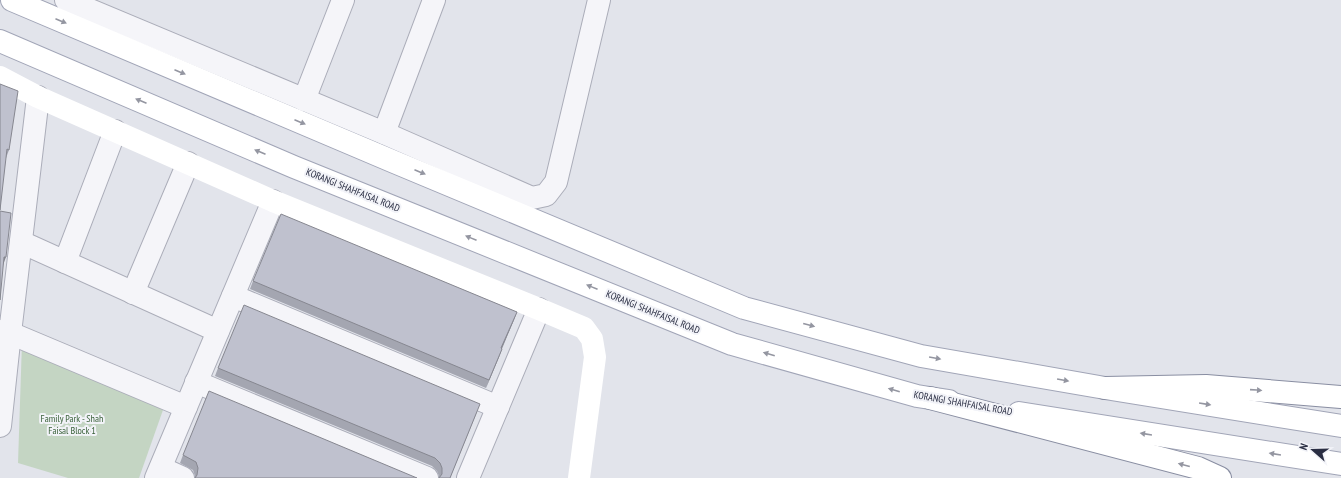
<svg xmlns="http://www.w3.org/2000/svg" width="1341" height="478" font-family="'PT Sans Narrow',sans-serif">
	<rect width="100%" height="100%" fill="#e2e4eb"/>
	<!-- green -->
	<path fill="#c4d5c3" d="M 22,342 L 163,410 L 139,478 L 68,478 L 18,463 Z"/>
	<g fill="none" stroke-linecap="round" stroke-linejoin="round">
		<defs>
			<g id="street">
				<path d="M 66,0 L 384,133 L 532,198 L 546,195 L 556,182 L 599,0"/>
				<path d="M 304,100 L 343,0"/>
				<path d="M 384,133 L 434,0"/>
				<path d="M 21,242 L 218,331"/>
				<path d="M 65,262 L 115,131"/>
				<path d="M 133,293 L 188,163"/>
				<path d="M 233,296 L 498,407"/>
				<path d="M 0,331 L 10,333 L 186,407"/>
				<path d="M 196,382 L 427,478"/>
				<path d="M 0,426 L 10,333 L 38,97"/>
				<path d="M 161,468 L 183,478"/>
				<path d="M 156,478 L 273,201"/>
				<path d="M 468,478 L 539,309"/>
			</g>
			<g id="primary">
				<path d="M 12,0 L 392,161 L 744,308 L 921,356 L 1105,388 L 1341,426"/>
				<path d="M 0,41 L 294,167 L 732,344 L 917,396 L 949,401"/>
				<path d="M 1019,413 L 1341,464"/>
			</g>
			<g id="highway">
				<path d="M 1105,388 L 1206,386 L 1341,397"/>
				<path d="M 930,398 L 1198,468 L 1220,478"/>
			</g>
		</defs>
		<!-- street casing -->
		<use href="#street" stroke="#abadb9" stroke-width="24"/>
		<!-- primary casing -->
		<use href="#primary" stroke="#a1a5b7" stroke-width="24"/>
		<!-- highway casing -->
		<use href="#highway" stroke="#898ea2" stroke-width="24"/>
		<!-- street -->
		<use href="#street" stroke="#f5f5f9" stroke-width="22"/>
		<!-- secondary -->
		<path stroke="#fff" stroke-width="22" d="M 0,77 L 38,97 L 273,201 L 539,309 L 584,328 L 592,339 L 595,357 L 579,478"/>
		<!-- primary -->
		<use href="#primary" stroke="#fff" stroke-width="22"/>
		<!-- highway -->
		<use href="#highway" stroke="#fff" stroke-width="22"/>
	</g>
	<!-- wall -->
	<g fill="#a4a6b1">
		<path d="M 0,84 L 9,150 L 6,158 Z"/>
		<path d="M 253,281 L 517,312 L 502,349 L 499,357 L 486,388 L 250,289 Z"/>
		<path d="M 218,368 L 477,412 L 450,478 L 439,478 L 439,476 L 437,471 L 432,466 L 215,376 Z"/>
		<path d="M 183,455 L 417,478 L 195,478 L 195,476 L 193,470 L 180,463 Z"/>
	</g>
	<!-- shaded-wall -->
	<g fill="#868790">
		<path d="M 4,257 L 6,257 L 3,265 Z"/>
		<path d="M 517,312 L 514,320 L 498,357 L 501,348 Z"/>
		<path d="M 502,349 L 499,357 L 486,388 L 489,380 Z"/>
	</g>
	<!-- building -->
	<g fill="#bfc1ce" stroke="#868790">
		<path d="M 0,84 L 18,91 L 9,150 L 7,149 L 0,210 Z"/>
		<path d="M 0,211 L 11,213 L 6,257 L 4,257 L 0,300 Z"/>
		<path d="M 281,214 L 517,312 L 501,348 L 502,349 L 489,380 L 253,281 Z"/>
		<path d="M 244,305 L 480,404 L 450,478 L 439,478 L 442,474 L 442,468 L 440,463 L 435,458 L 218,368 Z"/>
		<path d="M 209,391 L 417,478 L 195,478 L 197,475 L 198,468 L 196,462 L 183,455 Z"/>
	</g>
	<!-- one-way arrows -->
	<defs><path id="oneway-solid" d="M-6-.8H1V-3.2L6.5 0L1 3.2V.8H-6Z"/></defs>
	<g fill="#9496a1">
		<use href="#oneway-solid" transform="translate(61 21) rotate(23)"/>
		<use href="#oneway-solid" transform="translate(180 72) rotate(23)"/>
		<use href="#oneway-solid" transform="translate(141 101) rotate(-157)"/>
		<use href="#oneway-solid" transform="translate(300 122) rotate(23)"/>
		<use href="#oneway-solid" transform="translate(260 152) rotate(-157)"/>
		<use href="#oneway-solid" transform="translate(420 172) rotate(23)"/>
		<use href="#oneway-solid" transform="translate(471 238) rotate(-158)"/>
		<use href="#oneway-solid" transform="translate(592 287) rotate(-158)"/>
		<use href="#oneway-solid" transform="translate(809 325) rotate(15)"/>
		<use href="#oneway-solid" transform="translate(769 354) rotate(-164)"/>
		<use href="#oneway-solid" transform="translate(935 358) rotate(10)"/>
		<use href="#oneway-solid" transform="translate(1063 380) rotate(10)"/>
		<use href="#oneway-solid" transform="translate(894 390) rotate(-164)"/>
		<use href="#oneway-solid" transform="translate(1256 390) rotate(4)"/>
		<use href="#oneway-solid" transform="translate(1205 404) rotate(9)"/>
		<use href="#oneway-solid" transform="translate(1146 434) rotate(-171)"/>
		<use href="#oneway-solid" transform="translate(1275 454) rotate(-171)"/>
		<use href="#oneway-solid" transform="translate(1184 465) rotate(-165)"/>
	</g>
	<g text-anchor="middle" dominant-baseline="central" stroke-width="4" stroke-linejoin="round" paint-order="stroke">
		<!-- street labels -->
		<g font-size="10" fill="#2a2e43" stroke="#f2f3f8">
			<text transform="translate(353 190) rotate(22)">KORANGI SHAHFAISAL ROAD</text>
			<text transform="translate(653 312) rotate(22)">KORANGI SHAHFAISAL ROAD</text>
			<text transform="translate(963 403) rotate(10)">KORANGI SHAHFAISAL ROAD</text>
		</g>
		<!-- park labels -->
		<g font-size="10" fill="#375f37" stroke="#f2f3f8">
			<text x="72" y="418">Family Park - Shah<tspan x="72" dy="12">Faisal Block 1</tspan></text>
		</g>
	</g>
	<!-- north arrow -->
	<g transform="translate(1313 450) rotate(290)" stroke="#f2f3f8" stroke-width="3" paint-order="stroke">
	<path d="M0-3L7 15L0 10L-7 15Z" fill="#2a2e43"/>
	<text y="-6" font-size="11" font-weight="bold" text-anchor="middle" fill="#2a2e43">N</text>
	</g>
</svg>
